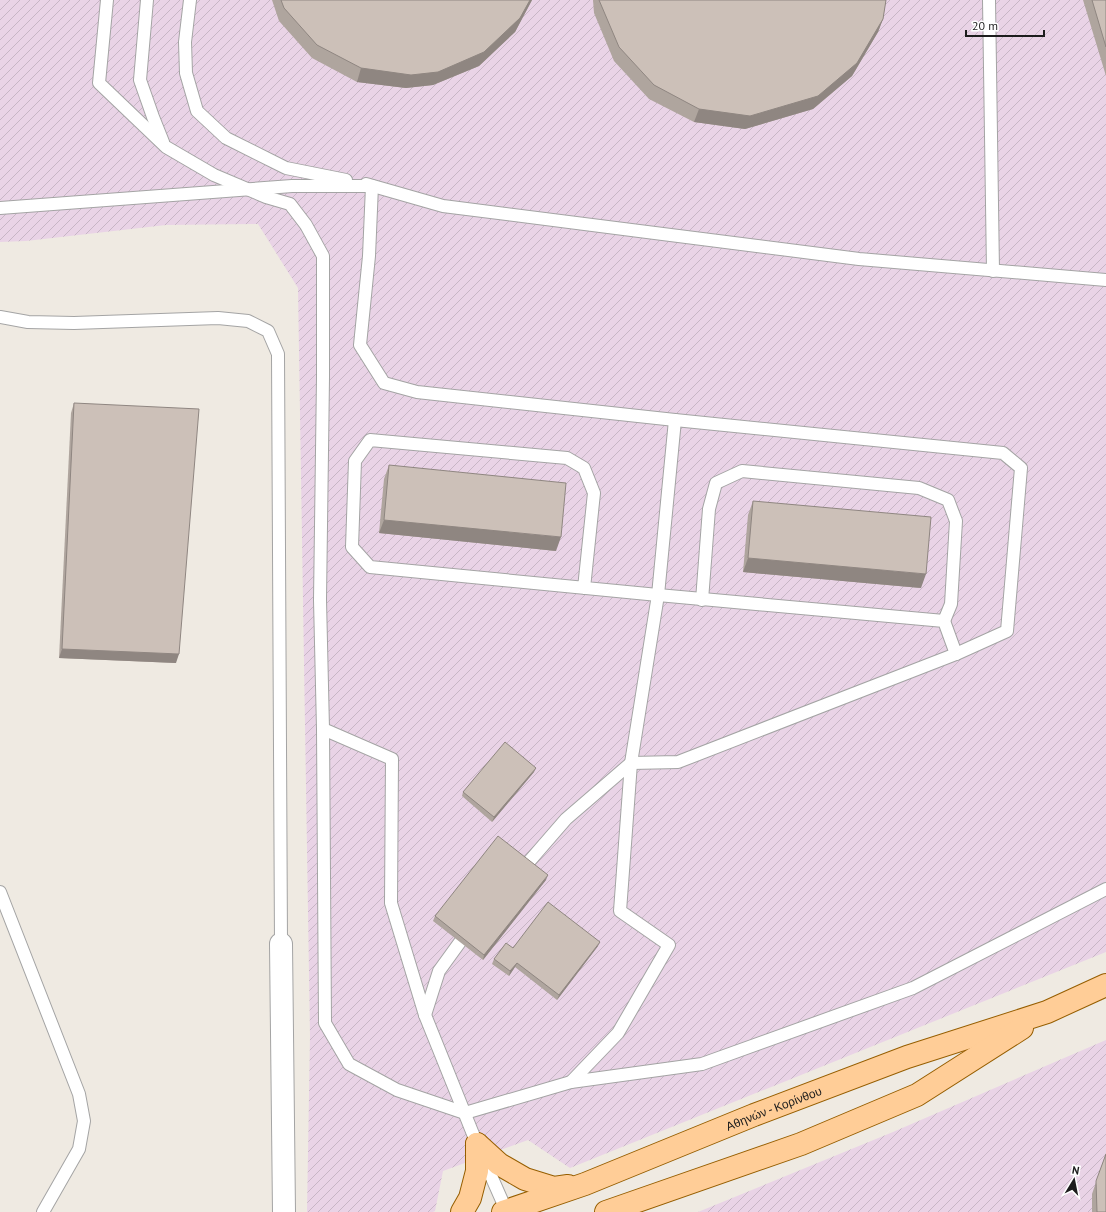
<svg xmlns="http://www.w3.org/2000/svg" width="1106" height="1212" font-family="'PT Sans',sans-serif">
	<defs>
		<pattern id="industrial-furrows" width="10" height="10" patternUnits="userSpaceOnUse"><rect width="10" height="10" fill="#e9d3e6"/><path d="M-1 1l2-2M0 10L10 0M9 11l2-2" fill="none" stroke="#c7b5c5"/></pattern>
	</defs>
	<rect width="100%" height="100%" fill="#efeae2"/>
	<!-- industrial -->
	<g fill="url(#industrial-furrows)">
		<path d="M 0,0 L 1106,0 L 1106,952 L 570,1168 L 528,1140 L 443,1171 L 435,1211 L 433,1212 L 307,1212 L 310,1036 L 298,288 L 258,224 L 166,225 L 26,241 L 0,242 Z"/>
		<path d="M 1106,1040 L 1106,1212 L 698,1212 L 893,1132 Z"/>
	</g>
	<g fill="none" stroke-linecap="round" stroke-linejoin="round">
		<defs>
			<g id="lane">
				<path d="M 107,0 L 99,83 L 166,147 L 214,175 L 266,197 L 290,204 L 306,225 L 323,256 L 323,377 L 320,600 L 323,729 L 325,1023 L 349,1064 L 397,1090 L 465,1113 L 571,1082 L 702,1064 L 913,988 L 1106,889"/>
				<path d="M 147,0 L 140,80 L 153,117 L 163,142"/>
				<path d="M 190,0 L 185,42 L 186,73 L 197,111 L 226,138 L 286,168 L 346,180"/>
				<path d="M 989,0 L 993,271"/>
				<path d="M 366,184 L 443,206 L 647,232 L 859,259 L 1106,280"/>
				<path d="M 0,208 L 292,186 L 372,186 L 369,256 L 360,345 L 384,383 L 417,392 L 675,420 L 1003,453 L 1021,468 L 1007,631 L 956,654 L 678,762 L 631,763 L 566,819 L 527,864"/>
				<path d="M 0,317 L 28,322 L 74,323 L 218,318 L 248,321 L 268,331 L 278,354 L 281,944"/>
				<path d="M 584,588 L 594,493 L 584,468 L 567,458 L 370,440 L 355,461 L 352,547 L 370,567 L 658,595 L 944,621 L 956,654"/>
				<path d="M 702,600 L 709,509 L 716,483 L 742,471 L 919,488 L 948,500 L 956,521 L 951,604 L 944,621"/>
				<path d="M 323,729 L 392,759 L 391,903 L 425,1015 L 477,1144 L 507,1212"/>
				<path d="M 0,892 L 79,1094 L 84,1121 L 79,1149 L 43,1212"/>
				<path d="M 425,1015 L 439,971 L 460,942"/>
				<path d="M 571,1082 L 618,1033 L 669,945 L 620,911 L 631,763 L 658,595 L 675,420"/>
			</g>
			<path id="street" d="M 281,944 L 284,1212"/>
			<g id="primary">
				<path d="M 477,1144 L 499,1164 L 525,1179 L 554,1188 L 568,1186"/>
				<path d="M 462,1212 L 470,1198 L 477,1171 L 477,1144"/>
				<path id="s1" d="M 503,1212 L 585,1184 L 754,1115 L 907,1057 L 1047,1012 L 1106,985"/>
				<path d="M 606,1212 L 801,1144 L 917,1095 L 1022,1028"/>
			</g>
		</defs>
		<!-- lane casing -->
		<use href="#lane" stroke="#a4a4a4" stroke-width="14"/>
		<!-- street casing -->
		<use href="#street" stroke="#a4a4a4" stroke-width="24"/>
		<!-- primary casing -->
		<use href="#primary" stroke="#965e00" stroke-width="24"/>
		<!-- lane -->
		<use href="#lane" stroke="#fff" stroke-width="12"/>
		<!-- street -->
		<use href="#street" stroke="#fff" stroke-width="22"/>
		<!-- primary -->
		<use href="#primary" stroke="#ffcd97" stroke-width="22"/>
	</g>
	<!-- wall -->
	<g fill="#afa59e">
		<path d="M 272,0 L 532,0 L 515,32 L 479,66 L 433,85 L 406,88 L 357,82 L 312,58 L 279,21 Z"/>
		<path d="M 593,0 L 886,0 L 883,19 L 878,32 L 852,76 L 813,109 L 745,129 L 694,122 L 649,99 L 614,61 L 594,13 Z"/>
		<path d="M 1083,0 L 1106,0 L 1106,76 Z"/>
		<path d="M 74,403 L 176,663 L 59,658 L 71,413 Z"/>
		<path d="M 389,465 L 556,551 L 379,533 L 384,479 Z"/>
		<path d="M 753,501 L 921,588 L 743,572 L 748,515 Z"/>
		<path d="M 534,772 L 492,822 L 462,796 L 463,792 Z"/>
		<path d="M 546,880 L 483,960 L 433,921 L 435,916 Z"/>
		<path d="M 598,946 L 557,1000 L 515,967 L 509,976 L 492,964 L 494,959 L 513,948 Z"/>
		<path d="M 1106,1153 L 1106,1212 L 1092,1212 L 1092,1194 Z"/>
	</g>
	<!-- shaded-wall -->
	<g fill="#8f8681">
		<path d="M 530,0 L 532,0 L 515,32 L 479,66 L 433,85 L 406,88 L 357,82 L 361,68 Z"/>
		<path d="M 883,19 L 878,32 L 852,76 L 813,109 L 745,129 L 694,122 L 699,109 Z"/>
		<path d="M 384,520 L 561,537 L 556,551 L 379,533 Z"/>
		<path d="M 748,558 L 926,574 L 921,588 L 743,572 Z"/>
		<path d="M 62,649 L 179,654 L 176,663 L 59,658 Z"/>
		<path d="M 536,768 L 534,772 L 492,822 L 494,817 Z"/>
		<path d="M 548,875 L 546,880 L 483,960 L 484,955 Z"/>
		<path d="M 600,942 L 598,946 L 557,1000 L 559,995 Z"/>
		<path d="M 517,963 L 515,967 L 509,976 L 510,971 Z"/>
	</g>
	<!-- building -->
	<g fill="#ccc0b8" stroke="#8f8681">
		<path d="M 281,0 L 530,0 L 520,18 L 484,52 L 438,72 L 411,75 L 361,68 L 317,45 L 284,8 Z"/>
		<path d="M 599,0 L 886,0 L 883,19 L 857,63 L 818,96 L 750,116 L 699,109 L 654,85 L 619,47 Z"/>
		<path d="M 1092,0 L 1106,0 L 1106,47 Z"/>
		<path d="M 74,403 L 199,409 L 179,654 L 62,649 Z"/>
		<path d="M 389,465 L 566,483 L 561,537 L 384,520 Z"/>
		<path d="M 753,501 L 931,517 L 926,574 L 748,558 Z"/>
		<path d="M 505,742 L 536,768 L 494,817 L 463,792 Z"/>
		<path d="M 498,836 L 548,875 L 484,955 L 435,916 Z"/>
		<path d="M 548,902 L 600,942 L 559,995 L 517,963 L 510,971 L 494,959 L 506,943 L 513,948 Z"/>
		<path d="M 1106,1154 L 1106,1212 L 1097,1212 L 1096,1181 Z"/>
	</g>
	<g text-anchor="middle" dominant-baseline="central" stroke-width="3" stroke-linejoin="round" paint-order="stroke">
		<!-- street labels -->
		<g font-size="12" fill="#1d1d1d" stroke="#fff">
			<text stroke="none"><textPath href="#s1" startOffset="290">Αθηνών - Κορίνθου</textPath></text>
		</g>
	</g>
	<!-- north arrow -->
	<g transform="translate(1074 1180) rotate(10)" stroke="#ffffff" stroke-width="3" paint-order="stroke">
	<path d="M0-3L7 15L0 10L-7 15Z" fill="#1d1d1d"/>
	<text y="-6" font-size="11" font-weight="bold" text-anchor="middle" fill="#1d1d1d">N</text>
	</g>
	<!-- scale -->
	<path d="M966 30v6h78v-6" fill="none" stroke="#1d1d1d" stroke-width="2"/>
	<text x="972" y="30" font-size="12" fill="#1d1d1d" stroke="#ffffff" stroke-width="3" paint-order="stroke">20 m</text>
</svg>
